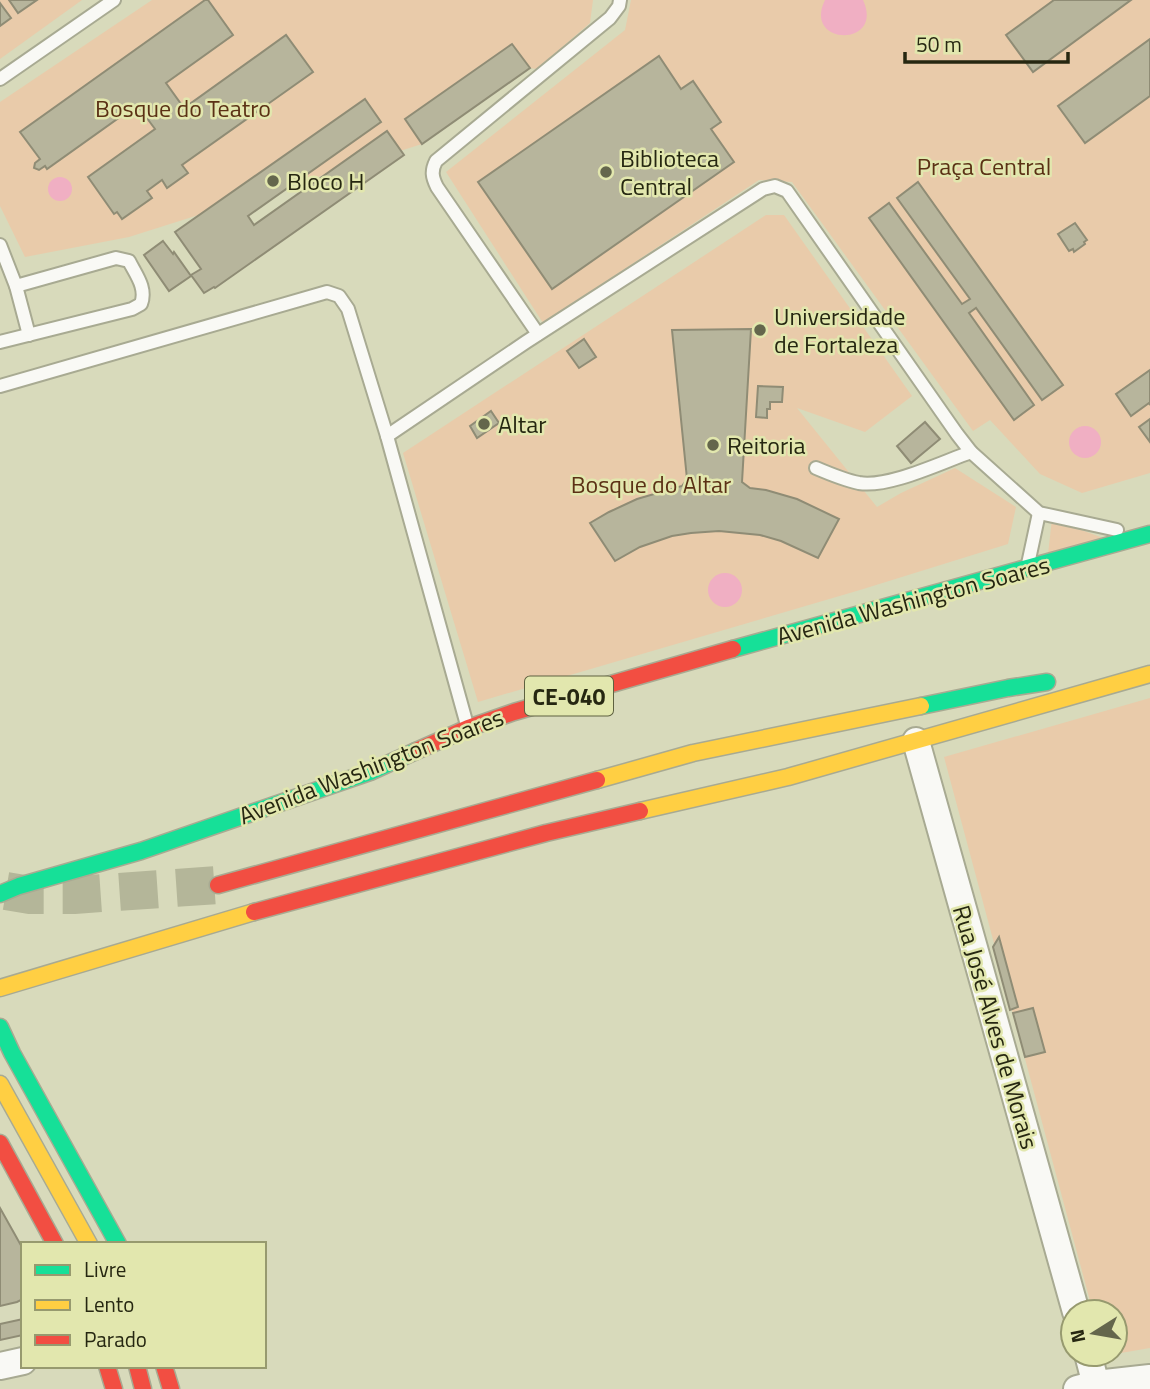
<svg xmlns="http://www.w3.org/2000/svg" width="1150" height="1389" font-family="'Titillium Web',sans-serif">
	<rect width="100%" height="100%" fill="#d8dabb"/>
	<!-- green -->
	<g fill="#e9cbaa">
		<path d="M 0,0 L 82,0 L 0,59 Z"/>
		<path d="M 152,0 L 593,0 L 590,23 L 537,69 L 530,68 L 512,44 L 406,119 L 422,144 L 129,237 L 25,257 L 0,206 L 0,102 Z"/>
		<path d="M 631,0 L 1150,0 L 1150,473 L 1082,493 L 1040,474 L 990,420 L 973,431 L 792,182 L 759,180 L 543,323 L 446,172 L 625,30 Z"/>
		<path d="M 766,215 L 784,215 L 912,396 L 865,432 L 797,408 L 877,507 L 901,493 L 955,468 L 1016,507 L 1008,544 L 860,590 L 478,702 L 403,453 Z"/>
		<path d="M 1052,519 L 1103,538 L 1048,554 Z"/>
		<path d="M 1150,698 L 1150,1348 L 1115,1354 L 1115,1312 L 1093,1312 L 944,757 Z"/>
	</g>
	<!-- water -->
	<g fill="#f0afc3">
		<path d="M 825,0 L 863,0 C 885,48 802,46 825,0 Z"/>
		<circle cx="60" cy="189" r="12"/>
		<circle cx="1085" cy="442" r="16"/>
		<circle cx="725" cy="590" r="17"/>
	</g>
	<!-- building -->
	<g fill="#b7b59c" stroke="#8f8c75" stroke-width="2">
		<path d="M 9,0 L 37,0 L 18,13 Z"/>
		<path d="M 205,0 L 208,0 L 233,35 L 166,83 L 184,108 L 286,35 L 313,72 L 182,165 L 188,173 L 167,188 L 162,180 L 147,191 L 152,198 L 122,219 L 117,212 L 114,214 L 88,177 L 155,129 L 137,105 L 47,169 L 45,166 L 39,170 L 34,168 L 35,163 L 40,159 L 20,132 Z"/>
		<path d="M 1054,0 L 1131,0 L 1033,72 L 1006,35 Z"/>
		<path d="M 0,3 L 11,18 L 0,26 Z"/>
		<path d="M 1150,39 L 1150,96 L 1085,143 L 1058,106 Z"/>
		<path d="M 512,44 L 530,68 L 422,144 L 405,119 Z"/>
		<path d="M 659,56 L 681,89 L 693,81 L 721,122 L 711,129 L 734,162 L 552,289 L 478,182 Z"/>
		<path d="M 365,99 L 381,122 L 248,216 L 254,225 L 387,131 L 404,155 L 215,288 L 214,287 L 204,293 L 191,275 L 201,269 L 175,232 Z"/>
		<path d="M 918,182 L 1063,385 L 1042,400 L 976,308 L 969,313 L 1034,405 L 1014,420 L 869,218 L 889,203 L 962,304 L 970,299 L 897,198 Z"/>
		<path d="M 1075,223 L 1087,240 L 1084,242 L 1085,244 L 1074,252 L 1073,249 L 1069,251 L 1058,234 Z"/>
		<path d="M 163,241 L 173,254 L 174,252 L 191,276 L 169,291 L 144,255 Z"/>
		<path d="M 751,329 L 742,482 L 750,488 L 766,490 L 797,499 L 839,519 L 818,558 L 781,541 L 760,535 L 719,531 L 691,533 L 672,536 L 640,547 L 615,561 L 590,523 L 609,512 L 637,499 L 682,486 L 687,479 L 672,330 Z"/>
		<path d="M 584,339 L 596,357 L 579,368 L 567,351 Z"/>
		<path d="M 1150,370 L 1150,405 L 1149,403 L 1131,416 L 1116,394 Z"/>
		<path d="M 758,386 L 783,387 L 782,402 L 770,402 L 770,409 L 767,409 L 767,418 L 756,417 Z"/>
		<path d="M 491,411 L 499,423 L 477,438 L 470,426 Z"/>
		<path d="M 1150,419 L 1150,442 L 1139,427 Z"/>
		<path d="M 925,422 L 940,439 L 911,463 L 897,446 Z"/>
		<path d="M 999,937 L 1018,1007 L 1010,1010 L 993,947 Z"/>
		<path d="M 1033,1008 L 1045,1052 L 1025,1057 L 1013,1013 Z"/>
		<path d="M 0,1208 L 23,1249 L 23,1299 L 17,1302 L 0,1306 Z"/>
		<path d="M 23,1319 L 23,1335 L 0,1340 L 0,1324 Z"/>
	</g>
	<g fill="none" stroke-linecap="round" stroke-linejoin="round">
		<!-- highway-tunnel -->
		<path stroke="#b4b699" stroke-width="38" stroke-dasharray="38 19" stroke-linecap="butt" d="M 6,891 L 30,895 L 74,895 L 218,885"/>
		<defs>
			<g id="lane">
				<path d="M 0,79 L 114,0"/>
				<path d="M 0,245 L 16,286 L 29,335"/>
				<path d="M 538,334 L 437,187 C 432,177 431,171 436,161 L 610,18 L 619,6 L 620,0"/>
				<path d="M 0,342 L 132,309 L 141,304 C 147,288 136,275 129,261 L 116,258 L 16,286"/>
				<path d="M 0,386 L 327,292 L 339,296 L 348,309 L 387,436 L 467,725"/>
				<path d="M 387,436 L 526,342 L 763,189 L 775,186 L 787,191 L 957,434 L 971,452 L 1039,513 L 1117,530"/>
				<path d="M 816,468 C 830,474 844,480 859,483 C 889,488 942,462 971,452"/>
				<path d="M 1028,564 L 1039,513"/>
			</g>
			<g id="street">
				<path d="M 916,741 L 1076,1312"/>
				<path d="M 1088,1354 L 1097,1389"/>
				<path d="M 0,1366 L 23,1361"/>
				<path d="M 1077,1389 L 1096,1384 L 1150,1378"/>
			</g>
			<g id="fast">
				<path d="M 733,649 L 1150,534"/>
				<path d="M 921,706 L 1008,688 L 1047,682"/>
				<path d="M 0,894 L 19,886 L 141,851 L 370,772 L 416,751"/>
				<path d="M 0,1027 L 12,1053 L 118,1244"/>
			</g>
			<g id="slow">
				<path d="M 597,780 L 693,753 L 921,706"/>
				<path d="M 640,811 L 788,777 L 1150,674"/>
				<path d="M 0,988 L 254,912"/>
				<path d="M 0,1084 L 89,1244"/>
			</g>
			<g id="jam">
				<path d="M 416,751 L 468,728 L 514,712 L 733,649"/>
				<path d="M 218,885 L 597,780"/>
				<path d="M 254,912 L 546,833 L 640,811"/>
				<path d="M 0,1143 L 55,1244"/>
				<path d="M 107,1366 L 114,1389"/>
				<path d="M 137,1366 L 143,1389"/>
				<path d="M 164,1366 L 171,1389"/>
			</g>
		</defs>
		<!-- lane casing -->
		<use href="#lane" stroke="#a8aa92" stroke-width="16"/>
		<!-- street casing -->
		<use href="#street" stroke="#a8aa92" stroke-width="30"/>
		<!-- fast casing -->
		<use href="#fast" stroke="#a8aa92" stroke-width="19"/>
		<!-- slow casing -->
		<use href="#slow" stroke="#a8aa92" stroke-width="19"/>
		<!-- jam casing -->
		<use href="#jam" stroke="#a8aa92" stroke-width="19"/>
		<!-- lane -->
		<use href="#lane" stroke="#f9f9f5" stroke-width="12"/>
		<!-- street -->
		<use href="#street" stroke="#f9f9f5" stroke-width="26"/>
		<!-- fast -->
		<use href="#fast" stroke="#16e098" stroke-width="16"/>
		<!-- slow -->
		<use href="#slow" stroke="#ffcf43" stroke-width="16"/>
		<!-- jam -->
		<use href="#jam" stroke="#f24e42" stroke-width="16"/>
	</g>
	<!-- markers -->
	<g fill="#64664c" stroke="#e2e7ae" stroke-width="2.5">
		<circle cx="606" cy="172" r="7"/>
		<circle cx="273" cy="181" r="7"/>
		<circle cx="760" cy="330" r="7"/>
		<circle cx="484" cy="424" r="7"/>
		<circle cx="713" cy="445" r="7"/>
	</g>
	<g text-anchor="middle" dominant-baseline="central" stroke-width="5" stroke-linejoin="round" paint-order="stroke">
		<!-- shield labels -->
		<rect fill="#e2e7ae" stroke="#5e6140" stroke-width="2" x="525" y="676.5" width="88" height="39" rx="5"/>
		<g font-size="23" font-weight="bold" fill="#262711">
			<text x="569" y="696">CE-040</text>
		</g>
		<!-- park labels -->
		<g font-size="24" fill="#5b3115" stroke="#e2e7ae">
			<text x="183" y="108">Bosque do Teatro</text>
			<text x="984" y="166">Praça Central</text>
			<text x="651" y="484">Bosque do Altar</text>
		</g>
		<!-- poi labels -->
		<g font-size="24" fill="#262711" stroke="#e2e7ae" text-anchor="start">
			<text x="620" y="158">Biblioteca<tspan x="620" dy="28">Central</tspan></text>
			<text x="287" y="181">Bloco H</text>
			<text x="774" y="316">Universidade<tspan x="774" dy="28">de Fortaleza</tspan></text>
			<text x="498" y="424">Altar</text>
			<text x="727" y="445">Reitoria</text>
		</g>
		<!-- street labels -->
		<g font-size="24" fill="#262711" stroke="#e2e7ae">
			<text transform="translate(913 600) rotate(-15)">Avenida Washington Soares</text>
			<text transform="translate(371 766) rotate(-21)">Avenida Washington Soares</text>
			<text transform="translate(996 1027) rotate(74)">Rua José Alves de Morais</text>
		</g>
	</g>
	<!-- legend -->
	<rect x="21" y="1242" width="245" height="126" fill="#e2e7ae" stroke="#979a6f" stroke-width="2"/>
	<rect x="35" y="1265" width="35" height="10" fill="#16e098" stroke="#979a6f" stroke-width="2"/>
	<text x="84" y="1277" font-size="21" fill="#262711">Livre</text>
	<rect x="35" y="1300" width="35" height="10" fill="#ffcf43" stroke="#979a6f" stroke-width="2"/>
	<text x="84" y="1312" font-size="21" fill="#262711">Lento</text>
	<rect x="35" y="1335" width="35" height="10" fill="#f24e42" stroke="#979a6f" stroke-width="2"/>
	<text x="84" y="1347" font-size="21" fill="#262711">Parado</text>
	<!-- north arrow -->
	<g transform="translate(1094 1333) rotate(259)"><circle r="33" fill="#e2e7ae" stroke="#979a6f" stroke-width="2"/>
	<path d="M0-5L12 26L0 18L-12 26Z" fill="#64664c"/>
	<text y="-10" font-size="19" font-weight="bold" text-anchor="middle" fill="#262711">N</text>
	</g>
	<!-- scale -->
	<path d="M905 52v10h163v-10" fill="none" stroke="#262711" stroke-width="3.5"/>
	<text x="916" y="52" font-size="21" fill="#262711" stroke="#e2e7ae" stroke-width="5" paint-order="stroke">50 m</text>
</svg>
